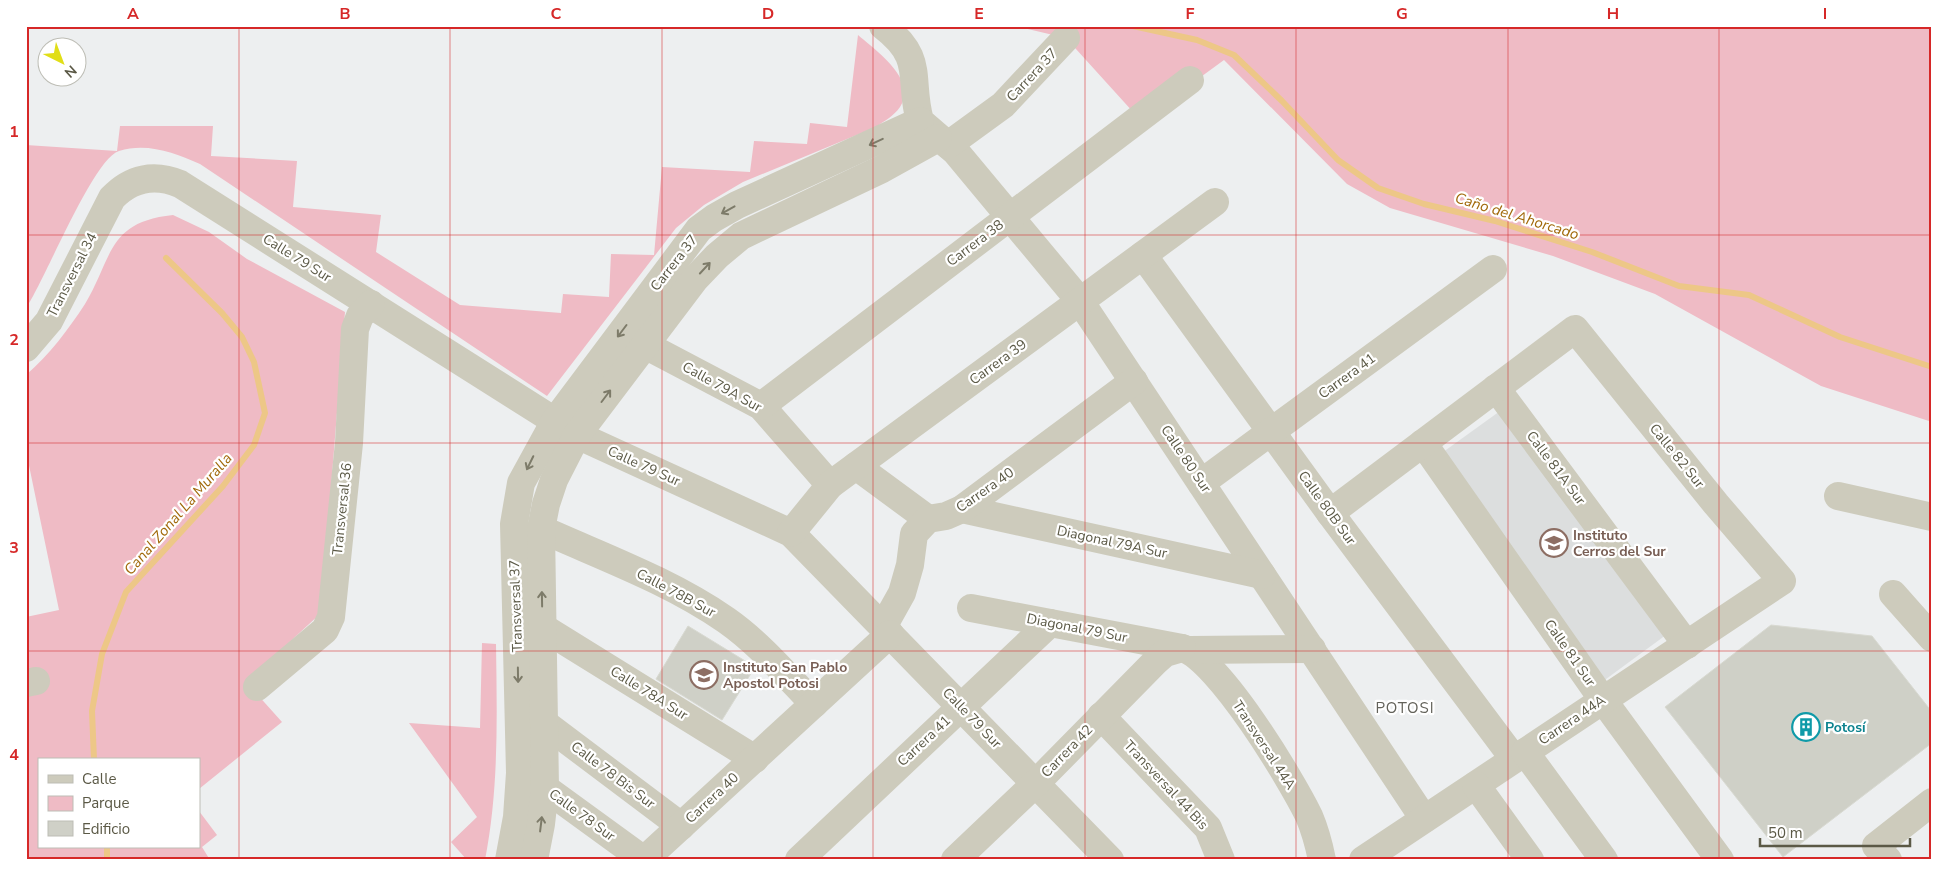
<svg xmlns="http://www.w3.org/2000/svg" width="1958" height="886" font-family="'Nunito Sans',sans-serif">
	<rect width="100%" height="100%" fill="#edeff0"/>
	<!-- education -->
	<path fill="#dcdede" d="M 1507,406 L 1670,632 L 1602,682 L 1439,455 Z"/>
	<!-- green -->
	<g fill="#efbbc5">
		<path d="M 1015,26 L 1932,26 L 1932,422 L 1821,386 L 1655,294 L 1553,256 L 1390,208 L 1347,184 L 1224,60 L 1198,79 L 1134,113 L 1066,38 Z"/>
		<path d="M 858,35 C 875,50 918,79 900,107 C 894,116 884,121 876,127 L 743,182 L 704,205 L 676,228 L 547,396 L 200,164 C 175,153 147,142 119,151 C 93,159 45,280 26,308 L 26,145 L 117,151 L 120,126 L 213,126 L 211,156 L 297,161 L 293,207 L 381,215 L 376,252 L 460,305 L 561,313 L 563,294 L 609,297 L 611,254 L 654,255 L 662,167 L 750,172 L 754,141 L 807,144 L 810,123 L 847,127 Z"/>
		<path d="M 173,215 L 209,232 L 247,259 L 345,312 L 321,613 L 255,674 L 256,693 L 282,722 L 199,789 L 199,760 L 39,760 L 39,847 L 199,847 L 199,811 L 217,835 L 202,847 L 210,860 L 26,860 L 26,617 L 59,610 L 26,451 L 26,375 C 50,354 68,330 85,304 C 113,257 107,222 173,215 Z"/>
		<path d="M 482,643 L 496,644 C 497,717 499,788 485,860 L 467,860 L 451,842 L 477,817 L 409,723 L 480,728 Z"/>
	</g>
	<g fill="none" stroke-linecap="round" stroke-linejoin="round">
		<!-- stream -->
		<g stroke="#edc787" stroke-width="6">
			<path d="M 1133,26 L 1197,40 L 1234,55 L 1282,101 L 1338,160 L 1378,188 L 1424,204 L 1495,221 L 1592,252 L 1679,286 L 1749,295 L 1840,337 L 1932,367"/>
			<path d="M 94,760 L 92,711 L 102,654 L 126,592 L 223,486 L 254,445 L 265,413 L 254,362 L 242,337 L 222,313 L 166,258"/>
			<path d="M 107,860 L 107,847"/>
		</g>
	</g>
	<!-- building -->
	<g fill="#cfd0c7" stroke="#d8d9d1">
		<path d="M 1771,625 L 1872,636 L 1932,712 L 1932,743 L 1783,857 L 1665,707 Z"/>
		<path d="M 688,626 L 755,667 L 722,720 L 656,679 Z"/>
	</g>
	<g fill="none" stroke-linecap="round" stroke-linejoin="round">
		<!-- minor -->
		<g stroke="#cdcbbc" stroke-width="28">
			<path d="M 883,26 C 926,59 908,78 920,121 L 956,152 L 1080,301 L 1424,819"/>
			<path d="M 948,145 L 1003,105 L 1066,38"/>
			<path d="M 1143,255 L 1330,513 L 1514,759"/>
			<path d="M 645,345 L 761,406 L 830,485"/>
			<path d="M 26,348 L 49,321 L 112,198 C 131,178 154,173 180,184 L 577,435 L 791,533 L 1110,860"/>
			<path d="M 1496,388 L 1687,645"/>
			<path d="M 761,406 L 1190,80"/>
			<path d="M 1423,443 L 1603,700 L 1720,860"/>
			<path d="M 856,466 L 928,519"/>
			<path d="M 1201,483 L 1493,269"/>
			<path d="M 1838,496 L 1932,517"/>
			<path d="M 962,509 L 1262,575"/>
			<path d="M 1330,513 L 1575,329 L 1716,504 L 1782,581 L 1363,860"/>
			<path d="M 541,529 C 603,557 670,581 726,620 C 759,643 786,675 814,704"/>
			<path d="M 791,533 L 830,485 L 1215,202"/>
			<path d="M 1893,594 L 1932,638"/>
			<path d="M 971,608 L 1182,648 C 1218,658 1291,779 1309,816 C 1315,830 1319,845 1322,860"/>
			<path d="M 542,627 L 755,759"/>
			<path d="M 883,627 L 902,593 L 910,565 L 914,534 L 928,519 L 946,516 L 962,509 L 1134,381"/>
			<path d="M 1190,650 L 1312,649"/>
			<path d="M 26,683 L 36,681"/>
			<path d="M 257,687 L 325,630 L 331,617 L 349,443 L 355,329 L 360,316 L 371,304"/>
			<path d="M 1101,716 L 1208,828 L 1221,860"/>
			<path d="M 544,723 L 681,826"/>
			<path d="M 1525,752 L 1604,860"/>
			<path d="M 1476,785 L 1530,860"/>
			<path d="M 545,788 L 644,860"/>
			<path d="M 509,860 L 517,817 L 520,773 L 514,524 L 521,483 L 555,421 L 699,229 L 714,218 L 737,205 L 920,121"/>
			<path d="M 534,860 L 541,824 L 545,788 L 541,529 L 546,504 L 554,480 L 577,435 L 695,279 L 717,256 L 741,236 L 882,169 L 938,138"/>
			<path d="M 644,860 L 890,634"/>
			<path d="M 799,860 L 1050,623"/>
			<path d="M 955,860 L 1036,783 L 1156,661 L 1165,653 L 1182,648"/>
			<path d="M 1888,860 L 1876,846 L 1932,802"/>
		</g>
	</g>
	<!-- one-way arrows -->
	<defs><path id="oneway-shaft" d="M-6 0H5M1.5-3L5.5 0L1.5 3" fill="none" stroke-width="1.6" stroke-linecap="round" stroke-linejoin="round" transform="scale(1.25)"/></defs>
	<g stroke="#7d7b69">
		<use href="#oneway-shaft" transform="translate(876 142) rotate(155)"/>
		<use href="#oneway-shaft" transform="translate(728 210) rotate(151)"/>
		<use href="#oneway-shaft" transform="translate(705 268) rotate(-47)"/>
		<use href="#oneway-shaft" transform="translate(622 331) rotate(127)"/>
		<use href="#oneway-shaft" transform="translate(606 396) rotate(-53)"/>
		<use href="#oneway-shaft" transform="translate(530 463) rotate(116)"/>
		<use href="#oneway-shaft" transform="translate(542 599) rotate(-91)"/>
		<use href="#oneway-shaft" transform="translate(518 675) rotate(89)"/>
		<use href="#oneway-shaft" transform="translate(541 824) rotate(-83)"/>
	</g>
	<!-- grid -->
	<path fill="none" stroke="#d62828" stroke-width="1" stroke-opacity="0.55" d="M 239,26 L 239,860M 450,26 L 450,860M 662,26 L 662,860M 873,26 L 873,860M 1085,26 L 1085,860M 1296,26 L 1296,860M 1508,26 L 1508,860M 1719,26 L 1719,860M 26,235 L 1932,235M 26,443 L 1932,443M 26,651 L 1932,651"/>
	<!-- icons -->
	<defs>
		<symbol id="school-ring" viewBox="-11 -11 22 22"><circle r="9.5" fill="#fff" stroke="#8d6e63" stroke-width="1.5"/><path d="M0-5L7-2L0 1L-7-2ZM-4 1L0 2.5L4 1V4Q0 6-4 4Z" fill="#8d6e63"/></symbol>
		<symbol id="building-ring" viewBox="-11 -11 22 22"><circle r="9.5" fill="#fff" stroke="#0f9aa8" stroke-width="1.5"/><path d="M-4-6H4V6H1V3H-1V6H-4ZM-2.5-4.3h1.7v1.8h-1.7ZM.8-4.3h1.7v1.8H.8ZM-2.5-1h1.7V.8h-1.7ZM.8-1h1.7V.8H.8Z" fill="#0f9aa8"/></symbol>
	</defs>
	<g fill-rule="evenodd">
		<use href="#school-ring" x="1538" y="527" width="32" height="32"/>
		<use href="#school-ring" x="688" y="659" width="32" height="32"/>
		<use href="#building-ring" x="1790" y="711" width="32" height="32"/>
	</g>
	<g text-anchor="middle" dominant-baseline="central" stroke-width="4.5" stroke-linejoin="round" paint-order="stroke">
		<!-- street labels -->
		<g font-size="14" fill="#5b5946" stroke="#fff">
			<text transform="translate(1032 75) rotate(-47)">Carrera 37</text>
			<text transform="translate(975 243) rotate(-37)">Carrera 38</text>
			<text transform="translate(297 258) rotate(32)">Calle 79 Sur</text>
			<text transform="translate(674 263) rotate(-52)">Carrera 37</text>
			<text transform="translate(72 275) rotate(-63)">Transversal 34</text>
			<text transform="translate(998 362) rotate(-36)">Carrera 39</text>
			<text transform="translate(1347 376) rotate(-36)">Carrera 41</text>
			<text transform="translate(722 387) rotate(29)">Calle 79A Sur</text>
			<text transform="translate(1677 456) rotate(51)">Calle 82 Sur</text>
			<text transform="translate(1186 459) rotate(56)">Calle 80 Sur</text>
			<text transform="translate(644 466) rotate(24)">Calle 79 Sur</text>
			<text transform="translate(1556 468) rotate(53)">Calle 81A Sur</text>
			<text transform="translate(985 490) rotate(-35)">Carrera 40</text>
			<text transform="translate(1327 508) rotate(54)">Calle 80B Sur</text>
			<text transform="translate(342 509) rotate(-84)">Transversal 36</text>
			<text transform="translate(1112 542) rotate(12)">Diagonal 79A Sur</text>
			<text transform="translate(676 593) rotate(28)">Calle 78B Sur</text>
			<text transform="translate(516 606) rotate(-92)">Transversal 37</text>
			<text transform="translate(1077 628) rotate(11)">Diagonal 79 Sur</text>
			<text transform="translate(1570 653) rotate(55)">Calle 81 Sur</text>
			<text transform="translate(649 693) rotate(32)">Calle 78A Sur</text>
			<text transform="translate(972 718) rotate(46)">Calle 79 Sur</text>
			<text transform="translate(1572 720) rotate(-34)">Carrera 44A</text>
			<text transform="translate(924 741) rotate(-43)">Carrera 41</text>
			<text transform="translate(1264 745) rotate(57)">Transversal 44A</text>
			<text transform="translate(1067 751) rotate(-46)">Carrera 42</text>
			<text transform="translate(613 775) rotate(37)">Calle 78 Bis Sur</text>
			<text transform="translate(1166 785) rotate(47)">Transversal 44 Bis</text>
			<text transform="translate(712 798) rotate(-43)">Carrera 40</text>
			<text transform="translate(582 815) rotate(36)">Calle 78 Sur</text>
		</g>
		<!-- education labels -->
		<g font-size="14" font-weight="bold" fill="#785e54" stroke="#fff" text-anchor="start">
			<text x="1573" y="535">Instituto<tspan x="1573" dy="16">Cerros del Sur</tspan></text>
			<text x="723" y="667">Instituto San Pablo<tspan x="723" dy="16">Apostol Potosi</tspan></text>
		</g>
		<!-- culture labels -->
		<g font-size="14" font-weight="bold" fill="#0d838f" stroke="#fff" text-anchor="start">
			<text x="1825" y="727">Potosí</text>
		</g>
		<!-- water labels -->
		<g font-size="15" font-style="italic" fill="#a1690a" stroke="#fff">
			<text transform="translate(1517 216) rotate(17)">Caño del Ahorcado</text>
			<text transform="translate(178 514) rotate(-49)">Canal Zonal La Muralla</text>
		</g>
		<!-- neighbourhood labels -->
		<g font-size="15" letter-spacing="1" fill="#63625a" stroke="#fff">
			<text x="1405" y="708">POTOSI</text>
		</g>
	</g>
	<!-- border -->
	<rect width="1958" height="886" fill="none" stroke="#ffffff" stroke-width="55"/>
	<!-- legend -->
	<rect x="38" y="758" width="162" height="90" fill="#ffffff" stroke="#bdbdb5"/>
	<rect x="48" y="775" width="25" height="8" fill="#cdcbbc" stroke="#bdbdb5"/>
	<text x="82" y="784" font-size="15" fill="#5b5946">Calle</text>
	<rect x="48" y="796" width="25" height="15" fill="#efbbc5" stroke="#bdbdb5"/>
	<text x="82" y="808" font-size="15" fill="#5b5946">Parque</text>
	<rect x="48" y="821" width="25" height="15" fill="#cfd0c7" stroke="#bdbdb5"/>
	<text x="82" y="834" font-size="15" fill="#5b5946">Edificio</text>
	<!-- north arrow -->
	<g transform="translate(62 62) rotate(138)"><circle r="24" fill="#ffffff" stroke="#bdbdb5"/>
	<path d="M0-4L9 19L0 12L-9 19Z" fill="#e1de17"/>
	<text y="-8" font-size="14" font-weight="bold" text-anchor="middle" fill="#5b5946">N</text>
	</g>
	<!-- scale -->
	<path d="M1760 838v8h150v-8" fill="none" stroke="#5b5946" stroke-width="2.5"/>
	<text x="1768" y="838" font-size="15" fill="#5b5946" stroke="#ffffff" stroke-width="4" paint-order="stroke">50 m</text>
	<rect x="28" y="28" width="1902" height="830" fill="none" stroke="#d62828" stroke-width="2"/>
	<g font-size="16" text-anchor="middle" font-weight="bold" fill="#d62828">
		<text x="133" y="19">A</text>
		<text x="345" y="19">B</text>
		<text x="556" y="19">C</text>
		<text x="768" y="19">D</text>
		<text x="979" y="19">E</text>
		<text x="1190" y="19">F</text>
		<text x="1402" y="19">G</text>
		<text x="1613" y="19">H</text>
		<text x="1825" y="19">I</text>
		<text x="14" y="137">1</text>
		<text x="14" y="345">2</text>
		<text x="14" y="553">3</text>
		<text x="14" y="760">4</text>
	</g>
</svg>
